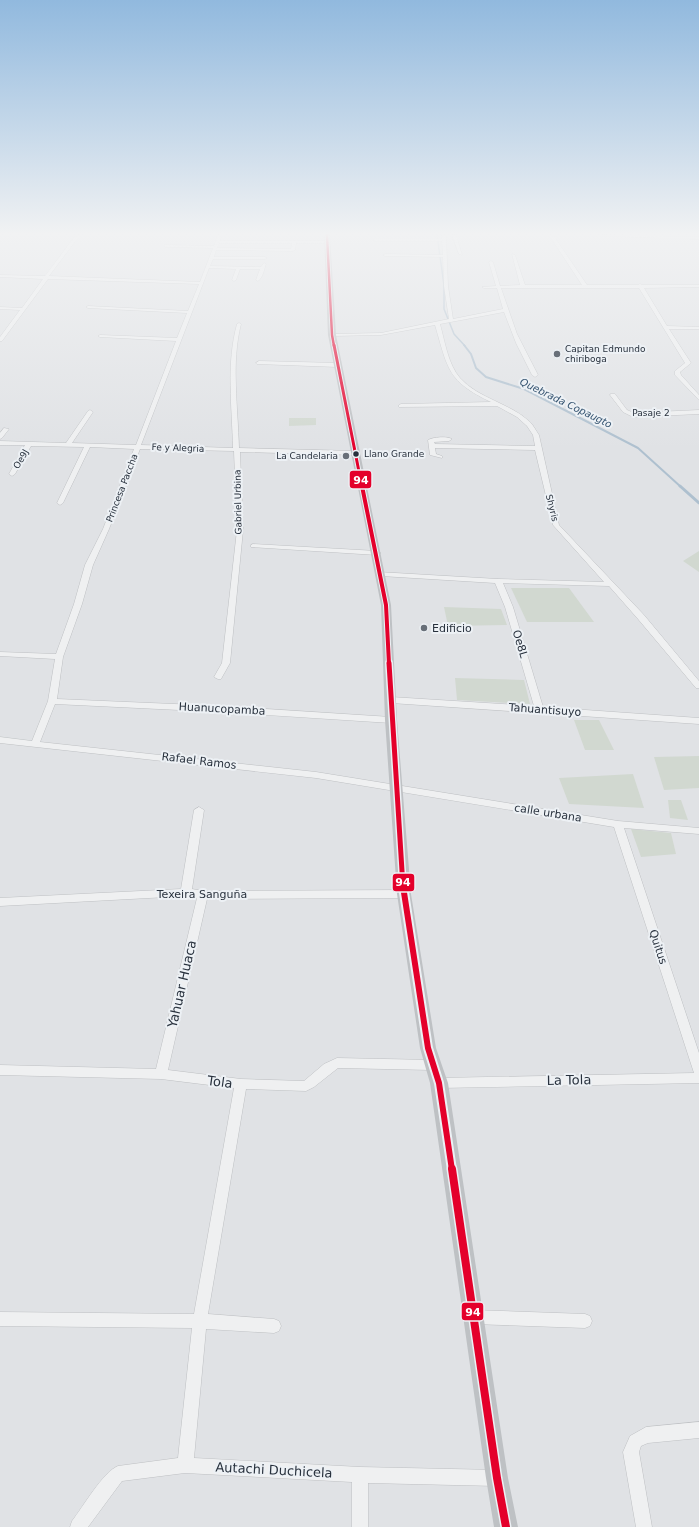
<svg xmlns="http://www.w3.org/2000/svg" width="699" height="1527" font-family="'DejaVu Sans',sans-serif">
	<rect width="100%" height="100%" fill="#e0e2e5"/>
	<!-- green -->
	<g fill="#d1d8d0">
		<path d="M 289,418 L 316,418 L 316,425 L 289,426 Z"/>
		<path d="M 699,551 L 699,572 L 683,561 Z"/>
		<path d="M 511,588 L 569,588 L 594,622 L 527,622 Z"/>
		<path d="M 444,607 L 501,609 L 507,625 L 448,626 Z"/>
		<path d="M 455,678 L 524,680 L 530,704 L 457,700 Z"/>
		<path d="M 574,720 L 599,720 L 614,750 L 585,750 Z"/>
		<path d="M 699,756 L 699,788 L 664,790 L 654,757 Z"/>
		<path d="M 633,774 L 644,808 L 569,804 L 559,778 Z"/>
		<path d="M 668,800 L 681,800 L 688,820 L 670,818 Z"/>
		<path d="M 631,829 L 671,833 L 676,854 L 641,857 Z"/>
	</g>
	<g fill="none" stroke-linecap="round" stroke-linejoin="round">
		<!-- stream-far2 -->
		<path stroke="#aec0cf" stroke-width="1.5" d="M 437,235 L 444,285 L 444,309 L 454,334 L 465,346"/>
		<!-- stream-far1 -->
		<path stroke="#aec0cf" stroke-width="2" d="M 464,345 L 471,354 L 476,368 L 486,377 L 524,389 L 638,448 L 681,487"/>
		<!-- stream -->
		<path stroke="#aec0cf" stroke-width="3" d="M 680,486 L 699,503"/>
		<defs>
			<g id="street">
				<path d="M 76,235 L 80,235 L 49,276 L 200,282 L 213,248 L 165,247 L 164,245 L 214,246 L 218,235 L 222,235 L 220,241 L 329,241 L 328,243 L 296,243 L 295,250 L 293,251 L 216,250 L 214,257 L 265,257 L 267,258 L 265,259 L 213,259 L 210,266 L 261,267 L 264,263 L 266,264 C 264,269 263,278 258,281 L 256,280 L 260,269 L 240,269 L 236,280 L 234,281 L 232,280 L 236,269 L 209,268 L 141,445 L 233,448 C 232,407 226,364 237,324 L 239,323 L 241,324 C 231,364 238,407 239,448 L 356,451 L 359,453 L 356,455 L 240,452 L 243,530 L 230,663 L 221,679 L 218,679 L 214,677 L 222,663 L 237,530 L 234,451 L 140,449 L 109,529 L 93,565 L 82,604 L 63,657 L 57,699 L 221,706 L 391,717 L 395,720 L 391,723 L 221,712 L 55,704 L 40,742 L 316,772 L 618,821 L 699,828 L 699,834 L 624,828 L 699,1053 L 699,1083 L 439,1088 L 435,1087 L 433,1083 L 435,1079 L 439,1078 L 694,1073 L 614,827 L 316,778 L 0,743 L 0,737 L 32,741 L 48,701 L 55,659 L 0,656 L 0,652 L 56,654 L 74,604 L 85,565 L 103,529 L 134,449 L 90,447 L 63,503 L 60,505 L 57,503 L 84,447 L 31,446 L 15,474 L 12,476 L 9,474 L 25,445 L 0,445 L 0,441 L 66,443 L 88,411 L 90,410 L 93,412 L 72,443 L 136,445 L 176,341 L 100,337 L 98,336 L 100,335 L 177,338 L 187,313 L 88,308 L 86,307 L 88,306 L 188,311 L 199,284 L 48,279 L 2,341 L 0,341 L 0,337 L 20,310 L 0,309 L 0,307 L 22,308 L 43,279 L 0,277 L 0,275 L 45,276 ZM 219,243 L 292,243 L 291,249 L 217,248 Z"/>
				<path d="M 442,235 L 446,235 L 448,286 L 453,319 L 503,309 L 497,288 L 484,288 L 482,287 L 496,286 L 489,262 L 491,261 L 493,262 L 500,286 L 520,285 L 512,254 L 515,255 L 525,285 L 582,285 L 549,235 L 553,235 L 587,285 L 638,285 L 640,284 L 642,285 L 699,285 L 699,287 L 644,288 L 667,326 L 699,327 L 699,329 L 669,329 L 691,363 L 680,372 L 681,375 L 699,395 L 699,400 L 675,375 L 675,371 L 685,363 L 639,288 L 501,288 L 517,334 L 538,375 L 535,377 L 532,375 L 516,343 L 504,312 L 440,324 C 445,342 448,364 460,378 C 479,399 510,403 530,422 C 534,426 536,431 539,435 L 559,525 L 644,615 L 699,681 L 699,688 L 696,688 L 638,619 L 609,586 L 503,583 L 513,607 L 543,707 L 699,718 L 699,724 L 391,703 L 387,700 L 391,697 L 534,706 L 505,607 L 495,583 L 381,576 L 378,576 L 378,572 L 498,579 L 604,582 L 553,525 L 535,450 L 435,448 L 436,454 L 442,456 L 442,458 L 430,455 L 428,440 C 433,437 447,436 452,439 L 449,441 L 434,442 L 435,444 L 535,446 L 533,435 L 527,426 L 517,417 L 497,406 L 399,407 L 399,405 L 401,404 L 491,402 C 447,381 448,369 435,325 L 381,335 L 332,336 L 330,335 L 332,334 L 381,333 L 449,319 L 444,286 L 443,257 L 385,256 L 383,255 L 385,254 L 443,255 L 442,241 L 375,241 L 373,240 L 375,239 L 442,239 Z"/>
				<path d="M 452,235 L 456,235 L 462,255 L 459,254 Z"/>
				<path d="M 601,235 L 699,237 L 699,239 L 603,236 Z"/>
				<path d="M 259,361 L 338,363 L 341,365 L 338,367 L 257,364 L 256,363 Z"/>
				<path d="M 611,394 L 615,394 L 627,410 L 634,413 L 699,410 L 699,414 L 633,417 L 623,412 L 610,395 Z"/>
				<path d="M 4,428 L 9,429 L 2,438 L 0,439 L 0,433 Z"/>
				<path d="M 253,544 L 377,551 L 381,553 L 377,555 L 251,547 L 251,545 Z"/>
				<path d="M 199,807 L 204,810 L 192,889 L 203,891 L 404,890 L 408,891 L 409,894 L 408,897 L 404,898 L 207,899 L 168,1070 L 241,1079 L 304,1081 L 324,1064 L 337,1058 L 432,1060 L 436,1062 L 438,1065 L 436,1068 L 432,1070 L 338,1068 L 314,1087 L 306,1091 L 246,1089 L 208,1314 L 274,1319 L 279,1321 L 281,1326 L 279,1331 L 274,1333 L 206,1329 L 194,1458 L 360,1467 L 497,1470 L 503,1472 L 505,1478 L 503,1484 L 497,1486 L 368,1483 L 368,1527 L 352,1527 L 352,1482 L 185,1473 L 122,1481 L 88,1527 L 70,1527 L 72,1521 C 83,1507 103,1472 118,1466 L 178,1458 L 192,1328 L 0,1326 L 0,1312 L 194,1314 L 234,1088 L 161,1079 L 0,1075 L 0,1065 L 156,1069 L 197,898 L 186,896 L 0,906 L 0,898 L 181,889 L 194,810 Z"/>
				<path d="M 473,1310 L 585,1314 L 590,1316 L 592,1321 L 590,1326 L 585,1328 L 473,1324 L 468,1322 L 466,1317 L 468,1312 Z"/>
				<path d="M 699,1422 L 699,1438 L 648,1443 L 641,1446 L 639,1452 L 652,1527 L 636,1527 L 623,1452 L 630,1436 L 646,1427 Z"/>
			</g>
		</defs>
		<!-- street casing -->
		<use href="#street" stroke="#bec0c3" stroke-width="1"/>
		<!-- street -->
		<use href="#street" fill="#eff0f1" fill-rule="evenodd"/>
		<!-- secondary -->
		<path fill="#bec1c4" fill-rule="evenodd" d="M 324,235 L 330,235 L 336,335 L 391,605 L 397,720 L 411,894 L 436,1048 L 448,1083 L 508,1478 L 518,1527 L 494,1527 L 486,1478 L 430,1083 L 420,1048 L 397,894 L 385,720 L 381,605 L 328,335 Z"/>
		<defs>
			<path id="bus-1-far5" d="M 327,235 L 332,335 L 334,346"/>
			<path id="bus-1-far4" d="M 334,345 L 362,487"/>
			<path id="bus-1-far3" d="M 362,486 L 386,605 L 389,664"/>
			<path id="bus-1-far2" d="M 389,663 L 403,887"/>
			<path id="bus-1-far1" d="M 403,886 L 428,1048 L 439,1083 L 452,1170"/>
			<path id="bus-1" d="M 452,1169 L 497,1478 L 506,1527"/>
		</defs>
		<!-- bus-1-far5 casing -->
		<use href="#bus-1-far5" stroke="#edf1f5" stroke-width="4"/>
		<!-- bus-1-far4 casing -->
		<use href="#bus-1-far4" stroke="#edf1f5" stroke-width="5"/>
		<!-- bus-1-far3 casing -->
		<use href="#bus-1-far3" stroke="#edf1f5" stroke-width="6"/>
		<!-- bus-1-far2 casing -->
		<use href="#bus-1-far2" stroke="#edf1f5" stroke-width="8"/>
		<!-- bus-1-far1 casing -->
		<use href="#bus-1-far1" stroke="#edf1f5" stroke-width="10"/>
		<!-- bus-1 casing -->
		<use href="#bus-1" stroke="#edf1f5" stroke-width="11"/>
		<!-- bus-1-far5 -->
		<use href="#bus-1-far5" stroke="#e4002b" stroke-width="2.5"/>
		<!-- bus-1-far4 -->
		<use href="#bus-1-far4" stroke="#e4002b" stroke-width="3"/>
		<!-- bus-1-far3 -->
		<use href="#bus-1-far3" stroke="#e4002b" stroke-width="4"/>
		<!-- bus-1-far2 -->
		<use href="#bus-1-far2" stroke="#e4002b" stroke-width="5"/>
		<!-- bus-1-far1 -->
		<use href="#bus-1-far1" stroke="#e4002b" stroke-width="6"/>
		<!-- bus-1 -->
		<use href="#bus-1" stroke="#e4002b" stroke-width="8"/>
	</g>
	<!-- sky -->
	<linearGradient id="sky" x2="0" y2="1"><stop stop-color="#91b9de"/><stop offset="0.52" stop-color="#f1f2f3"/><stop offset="1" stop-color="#f1f2f3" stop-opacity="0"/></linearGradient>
	<rect width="699" height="449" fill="url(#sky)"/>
	<!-- markers -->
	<g fill="#686f78" stroke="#edf1f5" stroke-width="1.5">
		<circle cx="557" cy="354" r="4"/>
		<circle cx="346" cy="456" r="4"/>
		<circle cx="424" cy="628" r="4"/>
	</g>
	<circle fill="#28313d" stroke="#edf1f5" stroke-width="1.5" cx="356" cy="454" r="3.5"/>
	<g text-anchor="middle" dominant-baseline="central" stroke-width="4" stroke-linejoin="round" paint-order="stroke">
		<!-- far-poi labels -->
		<g font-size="9" fill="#28313d" stroke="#edf1f5" text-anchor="start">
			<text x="565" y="349">Capitan Edmundo<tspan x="565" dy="10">chiriboga</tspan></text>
			<text x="338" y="456" text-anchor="end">La Candelaria</text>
		</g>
		<!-- far-street labels -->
		<g font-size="9" fill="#28313d" stroke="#edf1f5">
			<text x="651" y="413">Pasaje 2</text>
			<text transform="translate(178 448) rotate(2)">Fe y Alegria</text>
			<text transform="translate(21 459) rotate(-60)">Oe9J</text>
			<text transform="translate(122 488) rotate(-69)">Princesa Paccha</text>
			<text transform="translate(238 502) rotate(-91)">Gabriel Urbina</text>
			<text transform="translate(552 508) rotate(76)">Shyris</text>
		</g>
		<!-- far-bus labels -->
		<g font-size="9" fill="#28313d" stroke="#edf1f5" text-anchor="start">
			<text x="364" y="454">Llano Grande</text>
		</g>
		<!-- far-water labels -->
		<g font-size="10" font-style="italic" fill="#33526f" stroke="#edf1f5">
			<text transform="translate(566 403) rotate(26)">Quebrada Copaugto</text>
		</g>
		<!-- poi labels -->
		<g font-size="11" fill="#28313d" stroke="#edf1f5" text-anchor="start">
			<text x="432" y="628">Edificio</text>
		</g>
		<!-- street labels -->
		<g font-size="11" fill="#28313d" stroke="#edf1f5">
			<text transform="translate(520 644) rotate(73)">Oe8L</text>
			<text transform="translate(222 709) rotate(3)">Huanucopamba</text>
			<text transform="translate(545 710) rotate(4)">Tahuantisuyo</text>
			<text transform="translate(199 761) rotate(7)">Rafael Ramos</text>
			<text transform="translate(548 813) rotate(9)">calle urbana</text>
			<text x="202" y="894">Texeira Sanguña</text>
			<text transform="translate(658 947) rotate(72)">Quitus</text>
		</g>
		<!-- near-street labels -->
		<g font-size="13" fill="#28313d" stroke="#edf1f5">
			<text transform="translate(182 984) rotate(-77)">Yahuar Huaca</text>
			<text transform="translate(569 1080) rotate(-1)">La Tola</text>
			<text transform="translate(220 1082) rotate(8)">Tola</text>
			<text transform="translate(274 1470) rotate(3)">Autachi Duchicela</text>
		</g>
	</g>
	<g stroke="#edf1f5" stroke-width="1.5">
		<rect x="349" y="470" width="23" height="19" rx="4" fill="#e4002b"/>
		<rect x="392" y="873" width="23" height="19" rx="4" fill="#e4002b"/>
		<rect x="461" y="1302" width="23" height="19" rx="4" fill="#e4002b"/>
	</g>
	<g font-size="11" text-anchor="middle" font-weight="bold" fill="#fff">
		<text x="361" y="484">94</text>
		<text x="403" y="886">94</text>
		<text x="473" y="1316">94</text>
	</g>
</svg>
